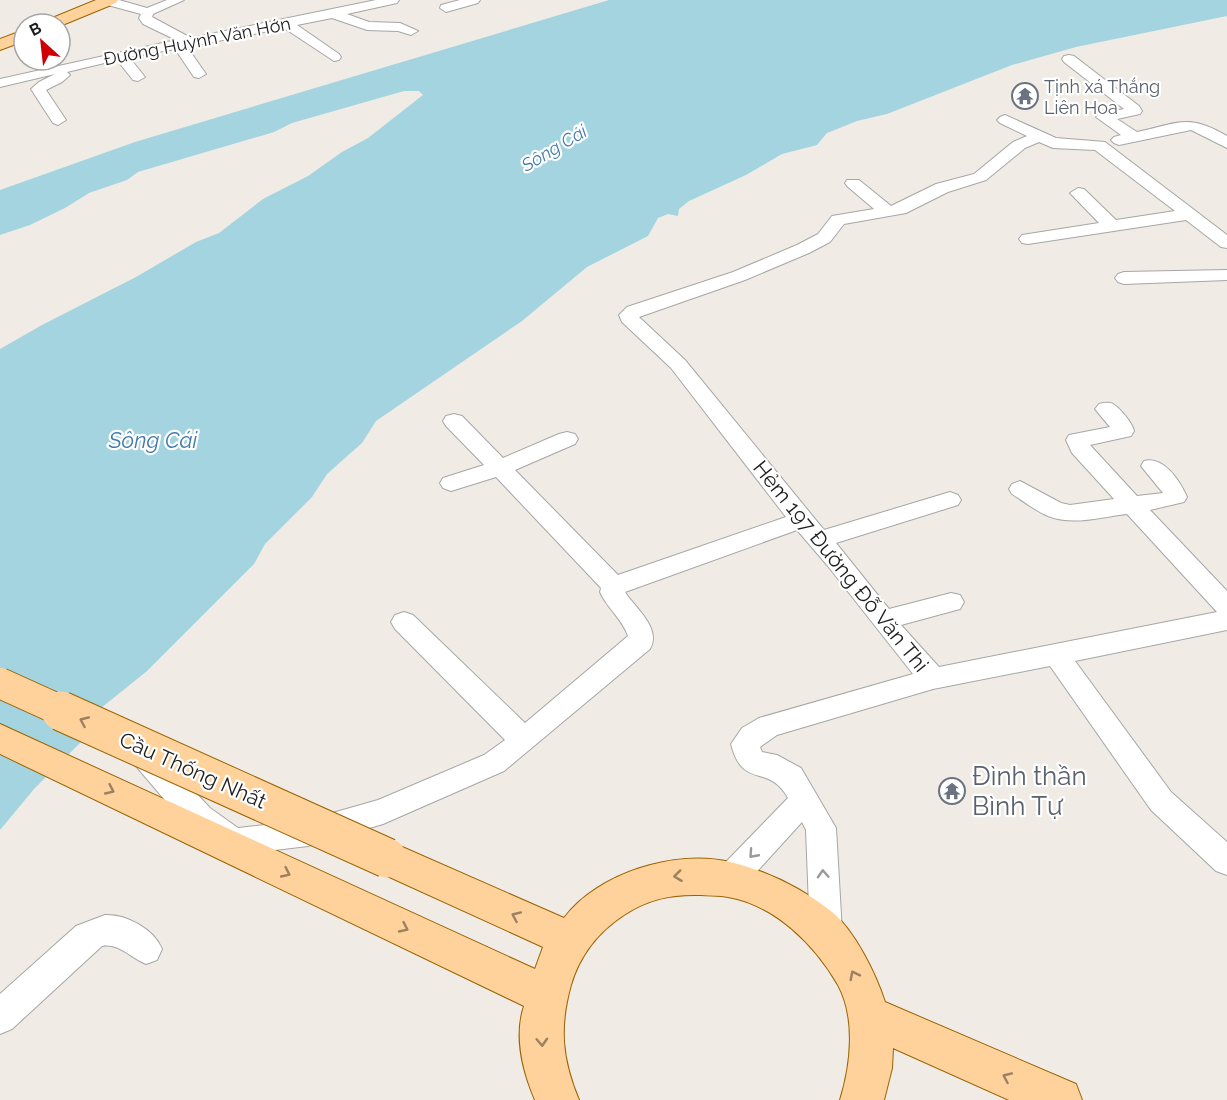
<svg xmlns="http://www.w3.org/2000/svg" width="1227" height="1100" font-family="Raleway,sans-serif">
	<rect width="100%" height="100%" fill="#f0ece5"/>
	<!-- water -->
	<path fill="#a3d4e0" d="M 609,0 L 1227,0 L 1227,16 L 1076,47 L 1012,65 L 887,114 L 857,121 L 827,133 L 817,145 L 782,154 L 746,175 L 689,201 L 679,209 L 678,216 L 668,214 L 658,218 L 648,236 L 587,267 L 522,321 L 376,421 L 362,443 L 327,474 L 312,497 L 265,544 L 254,564 L 147,671 L 101,708 L 81,742 L 34,789 L 0,830 L 0,349 L 42,325 L 136,277 L 196,242 L 219,233 L 263,199 L 308,176 L 342,152 L 368,138 L 423,95 L 419,91 L 404,91 L 292,123 L 274,132 L 138,172 L 127,180 L 89,193 L 65,208 L 30,225 L 0,235 L 0,190 L 135,142 Z"/>
	<g fill="none" stroke-linecap="round" stroke-linejoin="round">
		<defs>
			<g id="minor">
				<path d="M 102,0 L 119,0 L 147,8 L 167,0 L 184,0 L 153,14 L 152,17 L 191,38 L 376,0 L 399,0 L 397,3 L 347,14 L 369,22 L 400,23 L 418,31 L 411,35 L 398,31 L 367,30 L 332,18 L 297,25 L 339,54 L 341,57 L 339,60 L 334,61 L 284,28 L 187,47 L 206,74 L 199,78 L 194,77 L 175,49 L 129,57 L 145,77 L 138,81 L 133,80 L 117,60 L 67,72 L 70,75 L 62,82 L 46,90 L 66,120 L 58,125 L 53,123 L 31,89 L 39,82 L 55,74 L 0,87 L 0,79 L 176,40 L 143,24 L 139,18 L 141,14 L 104,4 Z"/>
				<path d="M 460,0 L 480,0 L 478,3 L 446,12 L 440,8 L 441,5 Z"/>
				<path d="M 1069,55 L 1074,56 L 1139,106 L 1142,111 L 1140,114 L 1117,119 L 1137,132 C 1179,123 1188,113 1227,136 L 1227,148 L 1191,130 L 1119,145 L 1114,143 L 1111,140 L 1114,137 L 1121,135 L 1096,117 L 1099,114 L 1124,109 L 1064,62 L 1062,59 L 1064,56 Z"/>
				<path d="M 1005,115 L 1056,138 L 1105,142 L 1227,235 L 1227,248 L 1221,247 L 1186,220 L 1028,244 L 1022,243 L 1019,239 L 1022,235 L 1099,223 L 1070,193 L 1078,188 L 1084,189 L 1116,220 L 1175,211 L 1095,150 L 1053,148 L 1039,142 L 1025,148 L 986,180 L 948,192 L 906,213 L 844,224 L 830,242 L 809,253 L 745,280 L 639,317 L 685,360 L 824,530 L 950,492 L 958,495 L 961,500 L 958,505 L 836,543 L 889,609 L 951,593 L 960,595 L 964,602 L 960,609 L 901,625 L 939,667 L 1217,612 L 1127,514 C 1101,517 1073,526 1048,516 C 1036,511 1023,501 1012,494 L 1009,489 L 1012,484 L 1020,481 L 1061,503 L 1070,505 L 1114,499 L 1072,453 L 1066,440 L 1069,435 L 1110,427 L 1095,409 L 1099,404 C 1103,403 1109,402 1113,404 C 1121,409 1133,424 1134,431 L 1131,436 L 1090,445 L 1137,496 L 1163,493 L 1141,466 L 1144,461 C 1164,456 1180,481 1187,497 L 1184,502 L 1150,510 L 1227,591 L 1227,630 L 1075,661 L 1171,792 L 1227,842 L 1227,875 L 1216,871 L 1151,810 L 1050,666 L 933,689 L 777,735 L 760,747 L 762,752 L 777,755 L 801,768 L 836,828 L 842,932 L 837,943 L 826,947 L 815,943 L 810,932 L 806,830 L 802,822 L 742,888 L 731,892 L 720,888 L 716,878 L 720,868 L 788,798 C 768,762 743,791 731,744 L 742,728 L 759,718 L 913,674 L 827,565 L 797,530 L 625,592 C 635,608 662,628 650,649 L 504,771 L 383,824 L 308,846 L 234,855 C 192,840 163,796 134,764 L 130,756 L 134,748 L 144,744 L 154,748 L 210,808 L 238,828 L 308,820 L 378,800 L 484,755 L 505,740 L 395,629 L 391,622 L 395,615 L 404,612 L 413,615 L 525,723 L 628,636 C 623,620 607,608 600,592 L 601,588 L 496,477 L 451,491 L 443,488 L 440,483 L 443,478 L 484,465 L 446,426 L 443,421 L 446,416 L 454,414 L 462,416 L 503,458 L 559,434 L 567,432 L 575,434 L 578,439 L 575,444 L 515,470 L 618,575 L 786,517 L 671,368 L 622,322 L 619,315 L 627,307 L 733,272 L 797,245 L 818,234 L 832,216 L 874,209 L 847,186 L 845,183 L 847,180 L 859,180 L 891,206 L 936,184 L 974,174 L 1013,142 L 1027,136 L 1000,123 L 997,120 L 1000,117 Z"/>
				<path d="M 1227,270 L 1227,280 L 1124,284 L 1118,282 L 1115,278 L 1118,274 L 1124,272 Z"/>
				<path d="M 105,915 C 126,914 154,929 162,949 L 157,960 L 146,964 C 131,958 119,943 102,946 L 12,1029 L 0,1034 L 0,994 L 76,926 Z"/>
			</g>
			<g id="major">
				<path d="M 96,0 L 118,0 L 116,3 L 60,26 L 60,24 L 43,24 L 45,21 Z"/>
				<path d="M 24,30 L 24,41 L 0,50 L 0,39 Z"/>
				<path d="M 0,724 L 535,969 L 543,947 L 374,870 L 368,858 L 374,846 L 387,841 L 400,846 L 564,918 C 598,873 675,849 730,862 C 767,871 802,888 832,912 C 855,931 876,974 885,1002 L 1076,1084 L 1082,1100 L 1009,1100 L 893,1048 L 892,1068 L 884,1100 L 840,1100 C 851,1065 856,1018 838,985 C 815,945 775,905 728,897 C 719,895 710,896 701,895 C 672,894 648,899 624,915 C 598,932 580,955 571,985 C 559,1028 562,1059 579,1100 L 535,1100 C 523,1072 514,1036 524,1006 L 0,754 Z"/>
			</g>
		</defs>
		<!-- minor casing -->
		<use href="#minor" stroke="#a6a6a6" stroke-width="2"/>
		<!-- major casing -->
		<use href="#major" stroke="#9a6300" stroke-width="2"/>
		<!-- minor -->
		<use href="#minor" fill="#fff" fill-rule="evenodd"/>
		<!-- major -->
		<use href="#major" fill="#ffd19b" fill-rule="evenodd"/>
		<defs>
			<path id="major-bridge-far1" d="M 0,683 L 64,712"/>
			<path id="major-bridge" d="M 61,711 L 387,858"/>
		</defs>
		<!-- major-bridge-far1 casing -->
		<use href="#major-bridge-far1" stroke="#9a6300" stroke-width="32" stroke-linecap="butt"/>
		<!-- major-bridge casing -->
		<use href="#major-bridge" stroke="#9a6300" stroke-width="41" stroke-linecap="butt"/>
		<!-- major-bridge-far1 -->
		<use href="#major-bridge-far1" stroke="#ffd19b" stroke-width="30"/>
		<!-- major-bridge -->
		<use href="#major-bridge" stroke="#ffd19b" stroke-width="39"/>
	</g>
	<!-- one-way arrows -->
	<defs><path id="oneway-chevron" d="M-2-3.5L2.5 0L-2 3.5" fill="none" stroke-width="1.6" stroke-linecap="round" stroke-linejoin="round" transform="scale(1.5)"/></defs>
	<g stroke="#9a8163">
		<use href="#oneway-chevron" transform="translate(84 721) rotate(-156)"/>
		<use href="#oneway-chevron" transform="translate(110 790) rotate(25)"/>
		<use href="#oneway-chevron" transform="translate(286 873) rotate(25)"/>
		<use href="#oneway-chevron" transform="translate(678 876) rotate(173)"/>
		<use href="#oneway-chevron" transform="translate(516 916) rotate(-156)"/>
		<use href="#oneway-chevron" transform="translate(404 928) rotate(25)"/>
		<use href="#oneway-chevron" transform="translate(854 975) rotate(-117)"/>
		<use href="#oneway-chevron" transform="translate(542 1042) rotate(87)"/>
		<use href="#oneway-chevron" transform="translate(1007 1077) rotate(-156)"/>
	</g>
	<g stroke="#9a9a9a">
		<use href="#oneway-chevron" transform="translate(753 854) rotate(132)"/>
		<use href="#oneway-chevron" transform="translate(823 874) rotate(-93)"/>
	</g>
	<!-- icons -->
	<defs>
		<symbol id="temple-ring" viewBox="-11 -11 22 22"><circle r="9.5" fill="#fff" stroke="#6b7280" stroke-width="1.5"/><path d="M0-6L5-2H3V0L6.5 2.5H4V6H1.5V3h-3V6H-4V2.5H-6.5L-3 0V-2H-5Z" fill="#6b7280"/></symbol>
	</defs>
	<g fill-rule="evenodd">
		<use href="#temple-ring" x="1010" y="81" width="30" height="30"/>
		<use href="#temple-ring" x="937" y="776" width="30" height="30"/>
	</g>
	<g text-anchor="middle" dominant-baseline="central" stroke-width="4.5" stroke-linejoin="round" paint-order="stroke">
		<!-- far-street labels -->
		<g font-size="18" fill="#1f1f1f" stroke="#fff">
			<text transform="translate(197 41) rotate(-11)">Đường Huỳnh Văn Hớn</text>
		</g>
		<!-- far-worship labels -->
		<g font-size="18" fill="#5b616d" stroke="#fff" text-anchor="start">
			<text x="1044" y="86">Tịnh xá Thắng<tspan x="1044" dy="21">Liên Hoa</tspan></text>
		</g>
		<!-- far-water labels -->
		<g font-size="18" font-style="italic" fill="#437aad" stroke="#fff">
			<text transform="translate(554 148) rotate(-31)">Sông Cái</text>
		</g>
		<!-- street labels -->
		<g font-size="21" fill="#1f1f1f" stroke="#fff">
			<text transform="translate(841 566) rotate(51)">Hẻm 197 Đường Đỗ Văn Thi</text>
			<text transform="translate(193 770) rotate(24)">Cầu Thống Nhất</text>
		</g>
		<!-- water labels -->
		<g font-size="22" font-style="italic" fill="#437aad" stroke="#fff">
			<text x="153" y="440">Sông Cái</text>
		</g>
		<!-- near-worship labels -->
		<g font-size="26" fill="#5b616d" stroke="#fff" text-anchor="start">
			<text x="972" y="776">Đình thần<tspan x="972" dy="30">Bình Tự</tspan></text>
		</g>
	</g>
	<!-- north arrow -->
	<g transform="translate(42 42) rotate(333)"><circle r="28" fill="#ffffff" stroke="#a5a5a5" stroke-width="1.5"/>
	<path d="M0-4.5L10 22L0 15L-10 22Z" fill="#ce0006"/>
	<text y="-9" font-size="16" font-weight="bold" text-anchor="middle" fill="#1f1f1f">B</text>
	</g>
</svg>
